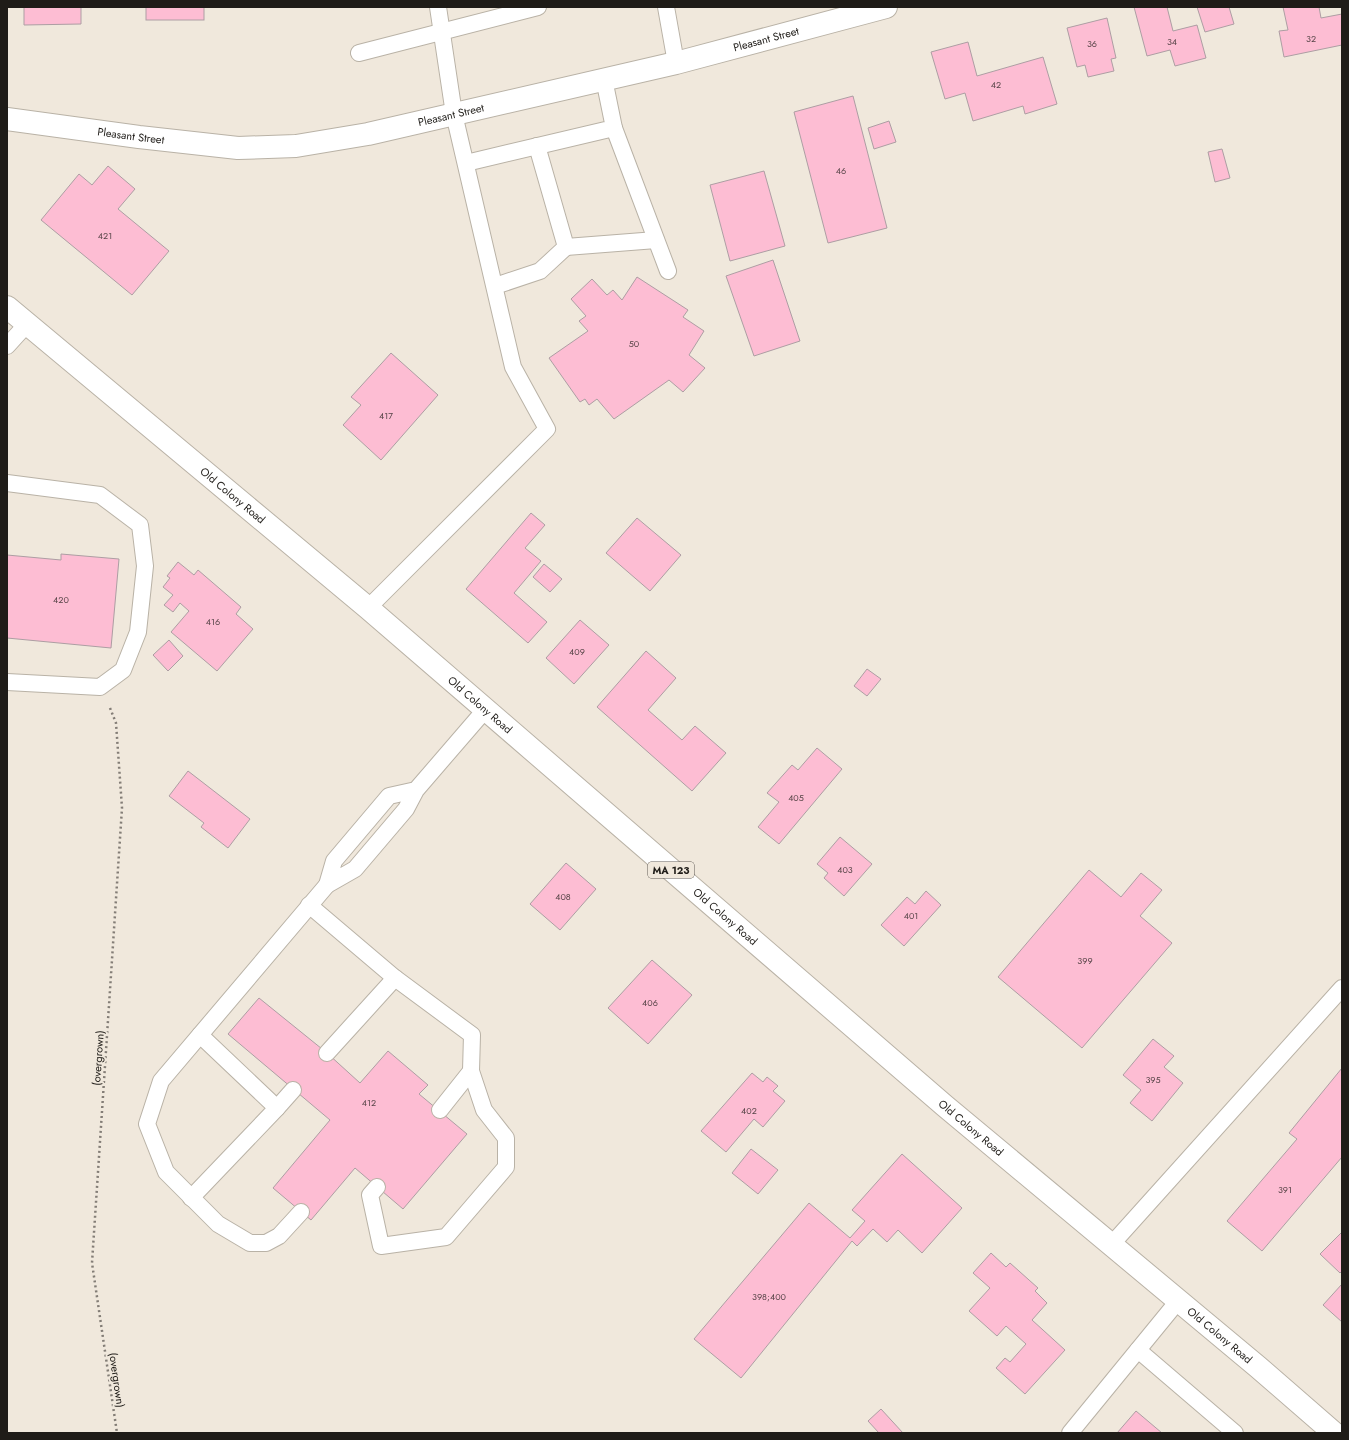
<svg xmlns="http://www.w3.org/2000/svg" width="1349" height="1440" font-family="Jost,sans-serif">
	<rect width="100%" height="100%" fill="#f0e8dc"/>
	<!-- building -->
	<g fill="#fdbdd3" stroke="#ad9ea3">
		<path d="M 24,7 L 81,7 L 81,24 L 24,25 Z"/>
		<rect x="146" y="7" width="58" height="13"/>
		<path d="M 1134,7 L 1167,7 L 1173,31 L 1197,25 L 1206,58 L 1175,66 L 1170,50 L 1147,56 Z"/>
		<path d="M 1197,7 L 1229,7 L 1234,24 L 1205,32 Z"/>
		<path d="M 1283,7 L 1319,7 L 1321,18 L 1342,14 L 1342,45 L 1284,57 L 1279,31 L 1288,30 Z"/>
		<path d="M 1107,18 L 1116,58 L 1111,59 L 1114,71 L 1088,77 L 1085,65 L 1077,67 L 1067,28 Z"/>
		<path d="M 968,42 L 977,76 L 1043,57 L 1057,104 L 1025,114 L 1023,106 L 973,121 L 965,93 L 945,99 L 931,52 Z"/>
		<path d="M 853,96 L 887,228 L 828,243 L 794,112 Z"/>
		<path d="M 889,121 L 896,142 L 874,149 L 868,128 Z"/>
		<path d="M 1222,149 L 1230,178 L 1215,182 L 1208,152 Z"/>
		<path d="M 108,166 L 135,189 L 118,209 L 169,251 L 132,295 L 41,220 L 79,174 L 92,185 Z"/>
		<path d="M 764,171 L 785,246 L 730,261 L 710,185 Z"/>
		<path d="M 773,260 L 800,341 L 754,356 L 726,276 Z"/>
		<path d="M 637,277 L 688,310 L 683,317 L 704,331 L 689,355 L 705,368 L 683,392 L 669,380 L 614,419 L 597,399 L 589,405 L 585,399 L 580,402 L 549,358 L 588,331 L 579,321 L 586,316 L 571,299 L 592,279 L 607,295 L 613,290 L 622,300 Z"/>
		<path d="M 391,353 L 438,395 L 381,460 L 343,425 L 361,405 L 351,397 Z"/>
		<path d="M 531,513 L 545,525 L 525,548 L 541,561 L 514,593 L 547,622 L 528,643 L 466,589 Z"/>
		<path d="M 637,518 L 681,555 L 650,591 L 606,553 Z"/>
		<path d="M 61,554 L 119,559 L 111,648 L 7,638 L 7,555 L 61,560 Z"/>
		<path d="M 178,562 L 194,575 L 198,570 L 241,607 L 236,614 L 253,629 L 217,671 L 171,632 L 189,611 L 180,603 L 173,612 L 164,605 L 173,595 L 163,587 L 170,578 L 167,576 Z"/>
		<path d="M 544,564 L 562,579 L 550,592 L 533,577 Z"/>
		<path d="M 580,620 L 609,645 L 574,684 L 546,658 Z"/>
		<path d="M 169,640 L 183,656 L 168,671 L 153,655 Z"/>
		<path d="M 646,651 L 676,678 L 648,710 L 682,740 L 695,726 L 726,753 L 692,791 L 597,707 Z"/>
		<path d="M 867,669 L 881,679 L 867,696 L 854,686 Z"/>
		<path d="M 817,748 L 842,769 L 779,844 L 758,827 L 779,802 L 767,793 L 792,765 L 798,770 Z"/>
		<path d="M 188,771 L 250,819 L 228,848 L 201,827 L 204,823 L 169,796 Z"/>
		<path d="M 840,837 L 872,864 L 844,896 L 824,878 L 828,873 L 817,864 Z"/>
		<path d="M 566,863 L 596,889 L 560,930 L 530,904 Z"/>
		<path d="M 1089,870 L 1121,897 L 1141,873 L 1162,890 L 1140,916 L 1172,943 L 1082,1048 L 998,977 Z"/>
		<path d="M 926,891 L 941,905 L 904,946 L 881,925 L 907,897 L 915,904 Z"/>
		<path d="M 652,960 L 692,995 L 648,1044 L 608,1008 Z"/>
		<path d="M 259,998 L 327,1053 L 360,1083 L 388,1051 L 428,1085 L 419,1094 L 467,1134 L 403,1209 L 355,1168 L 311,1220 L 273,1188 L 330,1120 L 228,1034 Z"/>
		<path d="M 1153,1039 L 1174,1056 L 1164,1067 L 1183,1083 L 1152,1121 L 1130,1103 L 1141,1090 L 1123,1075 Z"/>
		<path d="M 1342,1068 L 1342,1157 L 1262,1251 L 1227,1221 L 1297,1139 L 1289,1133 Z"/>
		<path d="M 752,1073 L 763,1082 L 767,1077 L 778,1086 L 773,1091 L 785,1101 L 763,1127 L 754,1119 L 726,1152 L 701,1131 Z"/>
		<path d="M 751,1149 L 778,1170 L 758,1194 L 732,1173 Z"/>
		<path d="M 902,1154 L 962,1208 L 922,1253 L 898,1230 L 887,1242 L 873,1229 L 857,1246 L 852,1241 L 741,1378 L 694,1339 L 809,1203 L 850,1238 L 865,1221 L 852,1210 Z"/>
		<path d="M 1342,1232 L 1342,1271 L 1340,1273 L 1320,1254 Z"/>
		<path d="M 991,1253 L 1006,1267 L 1010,1263 L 1038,1288 L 1035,1291 L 1047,1303 L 1032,1320 L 1065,1350 L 1025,1394 L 996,1368 L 1005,1358 L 1010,1362 L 1026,1344 L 1006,1326 L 997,1336 L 969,1311 L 990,1288 L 973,1273 Z"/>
		<path d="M 1342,1284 L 1342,1322 L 1323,1305 Z"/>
		<path d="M 881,1409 L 903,1433 L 879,1433 L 868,1421 Z"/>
		<path d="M 1136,1411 L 1162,1433 L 1117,1433 Z"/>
	</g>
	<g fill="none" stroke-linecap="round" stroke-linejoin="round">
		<defs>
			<g id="service">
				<path d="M 666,7 L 676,63"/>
				<path d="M 359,53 L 538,7"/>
				<path d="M 614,128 L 668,271"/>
				<path d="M 537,146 L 566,247 L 656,240"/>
				<path d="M 466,163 L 614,128 L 604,79"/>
				<path d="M 495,286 L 540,271 L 566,247"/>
				<path d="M 7,346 L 27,324"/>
				<path d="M 7,483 L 100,495 L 140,525 L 145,566 L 138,632 L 123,670 L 100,687 L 7,682"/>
				<path d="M 368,608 L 547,429 L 513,367 L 454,114 L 438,7"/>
				<path d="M 416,790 L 389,796 L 334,861 L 327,885 L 355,869 L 406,809 L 416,790 L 485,710"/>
				<path d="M 309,905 L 395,978 L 472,1035 L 471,1071 L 484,1110 L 506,1138 L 506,1167 L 446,1237 L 381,1246 L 370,1195 L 377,1187"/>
				<path d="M 327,1053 L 395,978"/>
				<path d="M 277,1108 L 293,1090"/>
				<path d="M 440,1110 L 471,1071"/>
				<path d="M 191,1198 L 277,1108 L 200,1035"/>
				<path d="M 301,1212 L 279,1236 L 266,1243 L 250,1243 L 218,1224 L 166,1172 L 147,1124 L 161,1081 L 327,885"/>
				<path d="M 1111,1245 L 1342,988"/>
				<path d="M 1138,1350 L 1235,1433"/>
				<path d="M 1070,1433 L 1178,1301"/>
			</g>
			<g id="minor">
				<path id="s1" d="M 7,119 L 139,137 L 238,148 L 296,146 L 368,134 L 676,63 L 886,7"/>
			</g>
			<g id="trunk">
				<path id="s2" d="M 7,307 L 368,608 L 945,1106 L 1258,1367 L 1334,1433"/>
			</g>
		</defs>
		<!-- service casing -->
		<use href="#service" stroke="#b9b2a6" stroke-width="18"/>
		<!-- minor casing -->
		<use href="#minor" stroke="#b9b2a6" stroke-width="24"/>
		<!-- trunk casing -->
		<use href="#trunk" stroke="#b9b2a6" stroke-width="24"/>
		<!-- path -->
		<path stroke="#837d76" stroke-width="2.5" stroke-dasharray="2 3" stroke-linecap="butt" d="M 110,708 L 116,723 L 122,808 L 92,1263 L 117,1433"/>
		<!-- service -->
		<use href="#service" stroke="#fff" stroke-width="16"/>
		<!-- minor -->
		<use href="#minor" stroke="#fff" stroke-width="22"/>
		<!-- trunk -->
		<use href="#trunk" stroke="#fff" stroke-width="22"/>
	</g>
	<g text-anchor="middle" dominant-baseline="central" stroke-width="3.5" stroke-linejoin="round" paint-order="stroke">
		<!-- number labels -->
		<g font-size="9" fill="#564447">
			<text x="1311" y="38">32</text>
			<text x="1172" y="41">34</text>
			<text x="1092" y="43">36</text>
			<text x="996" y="84">42</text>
			<text x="841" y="170">46</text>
			<text x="105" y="235">421</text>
			<text x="634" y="343">50</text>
			<text x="386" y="415">417</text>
			<text x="61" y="599">420</text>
			<text x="213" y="621">416</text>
			<text x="577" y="651">409</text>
			<text x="796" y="797">405</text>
			<text x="845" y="869">403</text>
			<text x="563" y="896">408</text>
			<text x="911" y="915">401</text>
			<text x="1085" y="960">399</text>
			<text x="650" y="1002">406</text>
			<text x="1153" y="1079">395</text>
			<text x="369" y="1102">412</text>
			<text x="749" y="1110">402</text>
			<text x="1285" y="1189">391</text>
			<text x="769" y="1296">398;400</text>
		</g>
		<!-- shield labels -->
		<rect fill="#f0e8dc" stroke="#5e5953" stroke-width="1" x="648" y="862" width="46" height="16" rx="3"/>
		<g font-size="10" font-weight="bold" fill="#1f1c18">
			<text x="671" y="870">MA 123</text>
		</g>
		<!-- street labels -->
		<g font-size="11" fill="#1f1c18" stroke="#f0e8dc">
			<text stroke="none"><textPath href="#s1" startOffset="773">Pleasant Street</textPath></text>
			<text stroke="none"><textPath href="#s1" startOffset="449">Pleasant Street</textPath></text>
			<text stroke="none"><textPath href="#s1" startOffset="125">Pleasant Street</textPath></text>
			<text stroke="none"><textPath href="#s2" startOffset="294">Old Colony Road</textPath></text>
			<text stroke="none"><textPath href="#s2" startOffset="618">Old Colony Road</textPath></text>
			<text stroke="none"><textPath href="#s2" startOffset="942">Old Colony Road</textPath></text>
			<text transform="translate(98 1058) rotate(-86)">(overgrown)</text>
			<text stroke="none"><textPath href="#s2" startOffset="1266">Old Colony Road</textPath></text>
			<text stroke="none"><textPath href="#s2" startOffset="1590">Old Colony Road</textPath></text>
			<text transform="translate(117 1380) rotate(82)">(overgrown)</text>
		</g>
	</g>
	<!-- border -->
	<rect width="1349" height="1440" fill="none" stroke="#1f1c18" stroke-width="16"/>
</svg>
